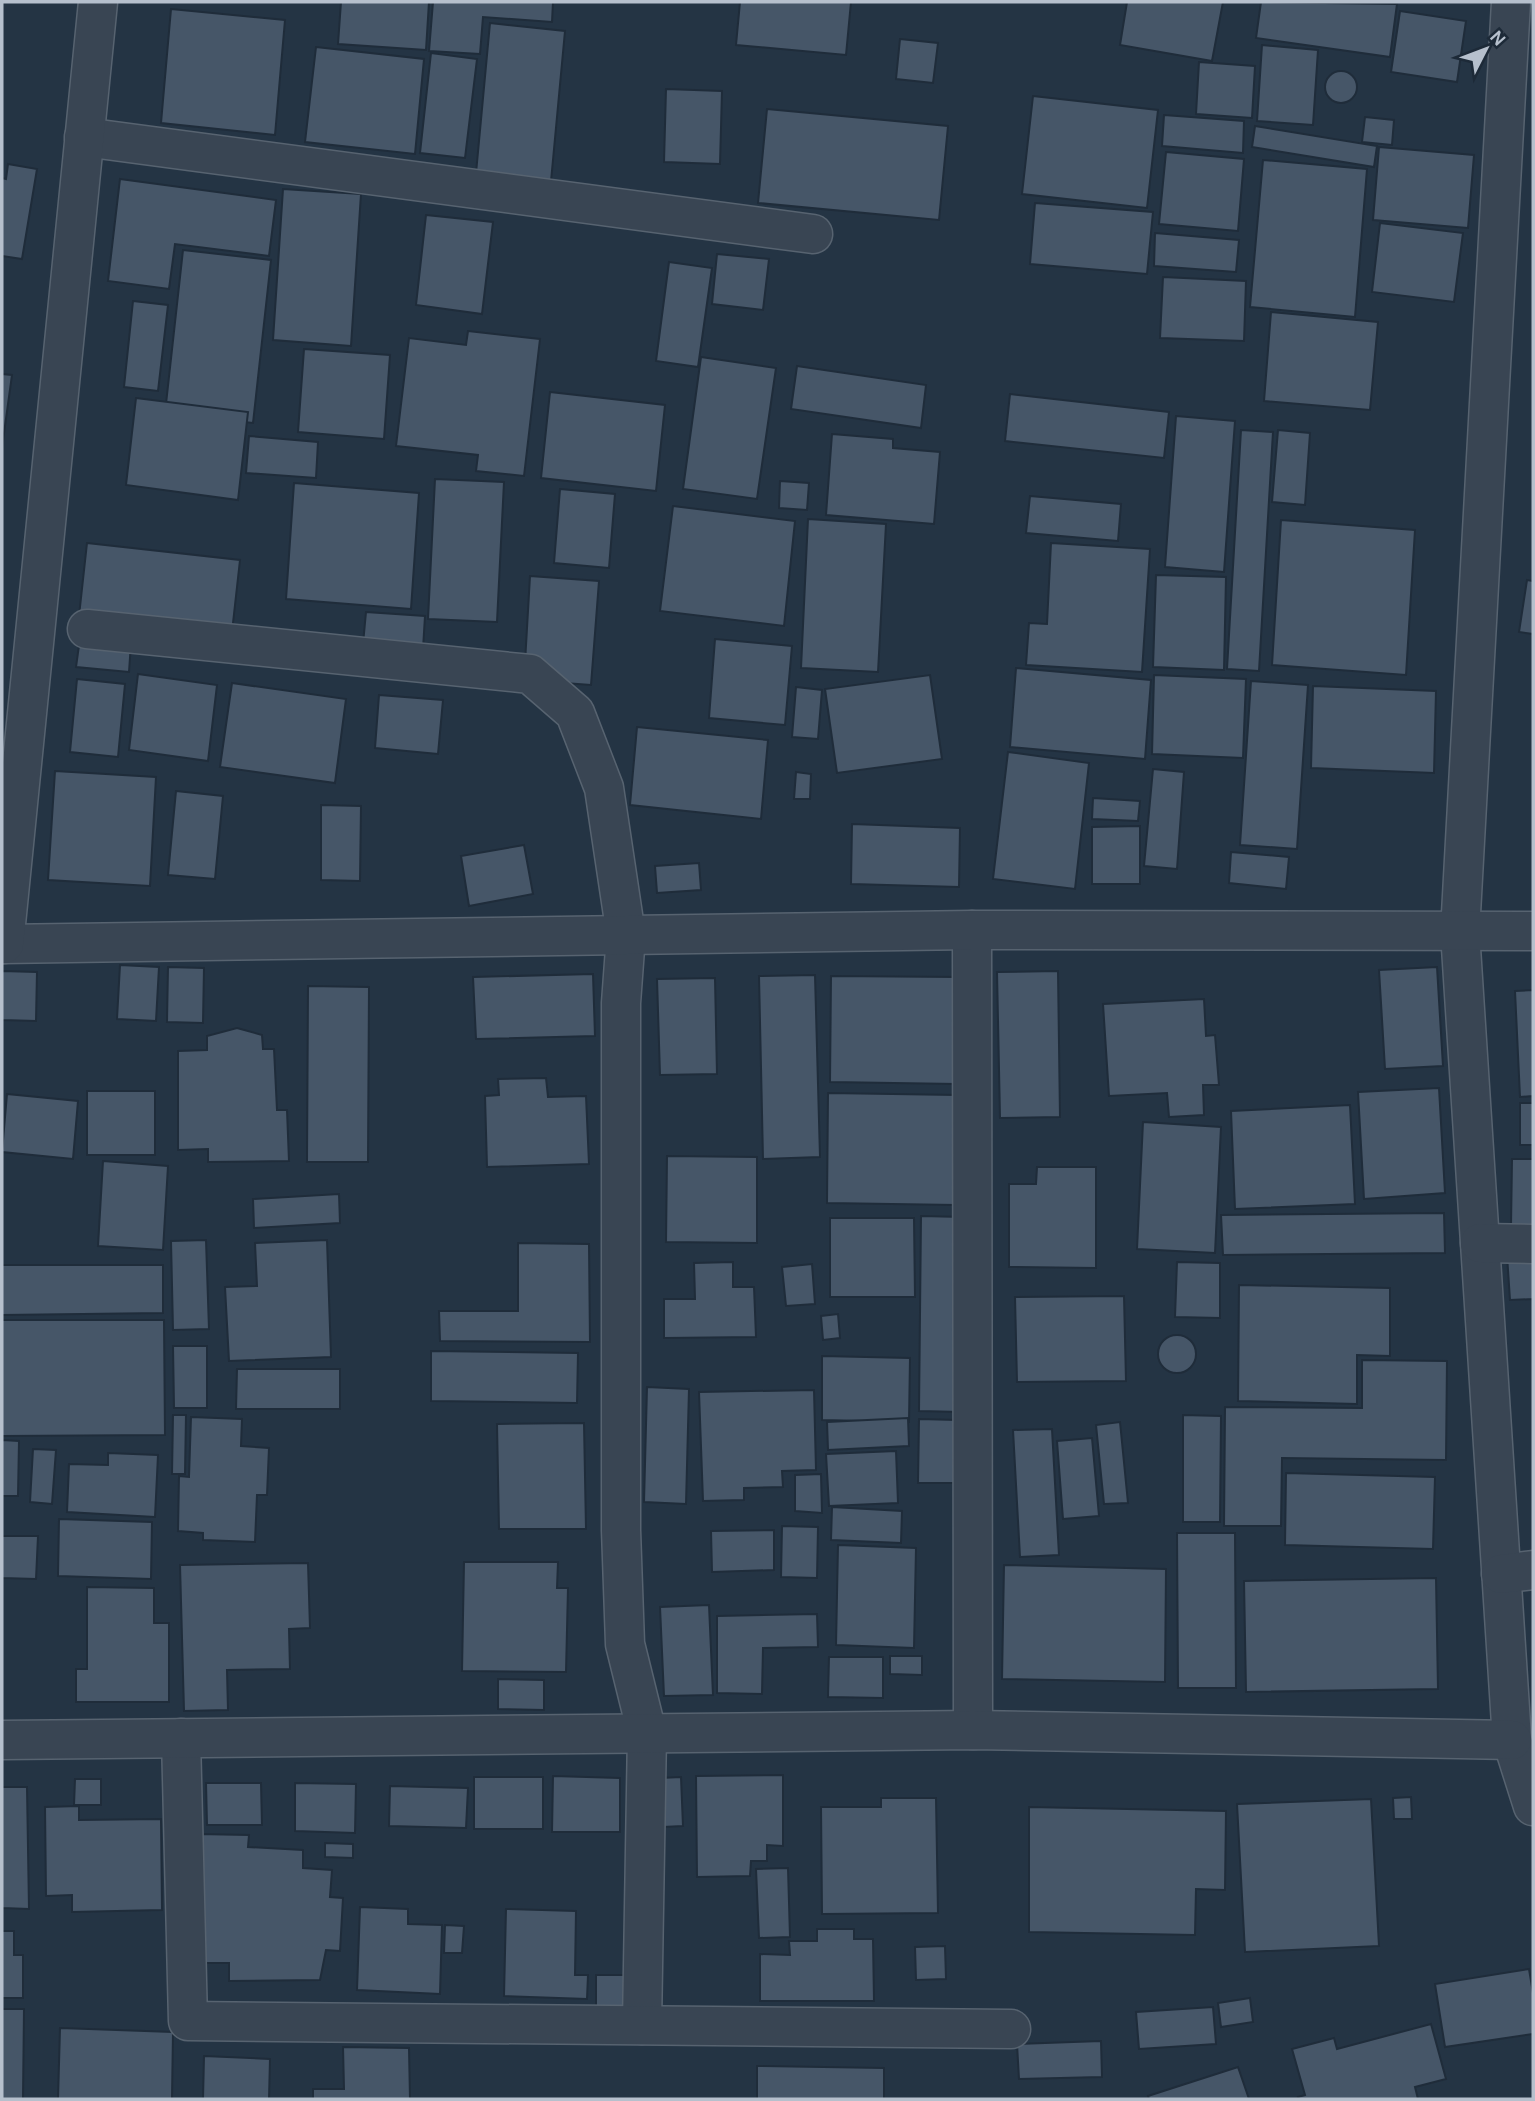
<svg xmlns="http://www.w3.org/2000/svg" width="1535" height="2101" font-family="Karla,sans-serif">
	<rect width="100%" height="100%" fill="#243444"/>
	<!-- building -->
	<g fill="#465668" stroke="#1f2c3a" stroke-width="2">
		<path d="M 341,2 L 429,2 L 426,50 L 338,44 Z"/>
		<path d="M 433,2 L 553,2 L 552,22 L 483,17 L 480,54 L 429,51 Z"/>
		<path d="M 740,2 L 851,2 L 846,55 L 736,45 Z"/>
		<path d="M 1127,2 L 1223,2 L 1212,61 L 1120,45 Z"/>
		<path d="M 1261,2 L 1397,4 L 1390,57 L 1256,38 Z"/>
		<path d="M 171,9 L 285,20 L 275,135 L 161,123 Z"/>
		<path d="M 1400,11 L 1466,21 L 1457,82 L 1391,72 Z"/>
		<path d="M 490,23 L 565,31 L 550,192 L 475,184 Z"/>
		<path d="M 900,39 L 938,43 L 933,83 L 896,79 Z"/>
		<path d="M 1262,45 L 1318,50 L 1313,125 L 1257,121 Z"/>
		<path d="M 316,47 L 424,59 L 415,154 L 305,142 Z"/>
		<path d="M 431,53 L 477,59 L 465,158 L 420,153 Z"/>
		<path d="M 1199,62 L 1255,66 L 1252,118 L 1196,114 Z"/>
		<circle cx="1341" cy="87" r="16"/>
		<path d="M 666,89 L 722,91 L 720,164 L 664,162 Z"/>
		<path d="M 1033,96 L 1158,110 L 1147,208 L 1022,194 Z"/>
		<path d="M 767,109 L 948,126 L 939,220 L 758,203 Z"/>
		<path d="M 1164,115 L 1244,121 L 1243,153 L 1162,146 Z"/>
		<path d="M 1365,117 L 1394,120 L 1392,145 L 1362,142 Z"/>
		<path d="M 1255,126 L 1377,146 L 1374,167 L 1252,147 Z"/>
		<path d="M 1379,147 L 1474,155 L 1468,228 L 1373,220 Z"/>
		<path d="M 1166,152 L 1244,159 L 1238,231 L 1159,224 Z"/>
		<path d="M 1263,160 L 1367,169 L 1355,317 L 1250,307 Z"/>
		<path d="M 8,164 L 37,169 L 22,259 L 2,256 L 2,178 L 6,179 Z"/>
		<path d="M 120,179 L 276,200 L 269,256 L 175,244 L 169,289 L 108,281 Z"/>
		<path d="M 283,189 L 361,194 L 351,346 L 273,340 Z"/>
		<path d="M 1035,203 L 1153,212 L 1147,274 L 1030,264 Z"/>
		<path d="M 426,215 L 493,222 L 482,314 L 416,305 Z"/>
		<path d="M 1380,223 L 1463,233 L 1454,302 L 1372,292 Z"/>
		<path d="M 1155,233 L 1239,240 L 1236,272 L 1154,266 Z"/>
		<path d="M 183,250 L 271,260 L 253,423 L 165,413 Z"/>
		<path d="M 717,254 L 769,259 L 763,310 L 712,304 Z"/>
		<path d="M 669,262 L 712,268 L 698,367 L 656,361 Z"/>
		<path d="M 1163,277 L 1246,281 L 1244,341 L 1160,338 Z"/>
		<path d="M 133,301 L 168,305 L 158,391 L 124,387 Z"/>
		<path d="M 1271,312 L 1378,322 L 1370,410 L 1264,401 Z"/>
		<path d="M 468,331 L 540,339 L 524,476 L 476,471 L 478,455 L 396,446 L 409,338 L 466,345 Z"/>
		<path d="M 304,349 L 390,355 L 384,439 L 298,432 Z"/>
		<path d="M 701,357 L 776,368 L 757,499 L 683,489 Z"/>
		<path d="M 797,366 L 926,385 L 921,428 L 791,409 Z"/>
		<path d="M 2,374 L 12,375 L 2,448 Z"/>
		<path d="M 550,392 L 665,405 L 656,491 L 541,478 Z"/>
		<path d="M 1010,394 L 1169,412 L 1164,458 L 1005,441 Z"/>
		<path d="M 136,398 L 248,412 L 238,500 L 126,485 Z"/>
		<path d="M 1176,416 L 1235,421 L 1224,572 L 1165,567 Z"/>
		<path d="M 1241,430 L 1273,432 L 1259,671 L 1227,669 Z"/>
		<path d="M 1278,430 L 1310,433 L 1305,505 L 1272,502 Z"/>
		<path d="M 832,434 L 893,439 L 893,448 L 940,452 L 934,524 L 826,515 Z"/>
		<path d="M 249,436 L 318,442 L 316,478 L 246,473 Z"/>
		<path d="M 435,479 L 504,482 L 497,622 L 428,619 Z"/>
		<path d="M 780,481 L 809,483 L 807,510 L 779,508 Z"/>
		<path d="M 294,483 L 419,493 L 411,609 L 286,599 Z"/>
		<path d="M 560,489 L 615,494 L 609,568 L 554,563 Z"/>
		<path d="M 1030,496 L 1121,504 L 1118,541 L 1026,533 Z"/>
		<path d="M 673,506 L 795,521 L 784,626 L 660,611 Z"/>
		<path d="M 808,519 L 886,524 L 878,672 L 801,668 Z"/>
		<path d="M 1281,520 L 1415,530 L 1406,675 L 1272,665 Z"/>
		<path d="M 87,543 L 240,560 L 232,632 L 79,616 Z"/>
		<path d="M 1051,543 L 1150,549 L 1142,672 L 1026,665 L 1029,623 L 1047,624 Z"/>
		<path d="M 1156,575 L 1226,577 L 1224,670 L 1153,667 Z"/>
		<path d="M 530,576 L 599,581 L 591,685 L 524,680 Z"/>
		<path d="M 1527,580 L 1533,581 L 1533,634 L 1519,632 Z"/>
		<path d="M 366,612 L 425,616 L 423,649 L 363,644 Z"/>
		<path d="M 80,638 L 131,643 L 129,672 L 76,667 Z"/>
		<path d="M 715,639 L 792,646 L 785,725 L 709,718 Z"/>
		<path d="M 1016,668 L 1151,680 L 1145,759 L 1010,747 Z"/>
		<path d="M 138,674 L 217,685 L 208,761 L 129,750 Z"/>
		<path d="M 930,675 L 942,759 L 837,773 L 825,689 Z"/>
		<path d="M 1154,675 L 1246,679 L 1243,758 L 1152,754 Z"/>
		<path d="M 77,679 L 125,684 L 118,757 L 70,752 Z"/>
		<path d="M 1251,681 L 1308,685 L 1297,849 L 1240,845 Z"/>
		<path d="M 232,683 L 346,699 L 335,783 L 220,767 Z"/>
		<path d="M 1313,686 L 1436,691 L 1434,773 L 1311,768 Z"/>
		<path d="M 796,687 L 822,690 L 818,739 L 792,737 Z"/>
		<path d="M 379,695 L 443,700 L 438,754 L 375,748 Z"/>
		<path d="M 637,727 L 768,740 L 761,819 L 630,805 Z"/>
		<path d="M 1008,752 L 1089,763 L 1075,889 L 993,879 Z"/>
		<path d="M 1153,769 L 1184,772 L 1177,869 L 1144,866 Z"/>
		<path d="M 55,771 L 156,777 L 150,886 L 48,880 Z"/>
		<path d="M 796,772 L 811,774 L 810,799 L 794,799 Z"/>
		<path d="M 176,791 L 223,796 L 215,879 L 168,875 Z"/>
		<path d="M 1093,798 L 1140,801 L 1138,821 L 1092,819 Z"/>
		<path d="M 321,805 L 361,806 L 360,881 L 321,880 Z"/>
		<path d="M 852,824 L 960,828 L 959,887 L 851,884 Z"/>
		<path d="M 1140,826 L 1140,884 L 1092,884 L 1092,827 Z"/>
		<path d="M 524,845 L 533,894 L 469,906 L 461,856 Z"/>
		<path d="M 1231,852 L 1289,857 L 1286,889 L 1229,883 Z"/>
		<path d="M 699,863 L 701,890 L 657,893 L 655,866 Z"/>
		<path d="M 120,965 L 159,967 L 156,1021 L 117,1019 Z"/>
		<path d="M 168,967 L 204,968 L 203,1023 L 167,1022 Z"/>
		<path d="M 1437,967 L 1443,1066 L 1385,1069 L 1379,970 Z"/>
		<path d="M 2,971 L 37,972 L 36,1021 L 2,1020 Z"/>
		<path d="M 1058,971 L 1060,1117 L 1000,1118 L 997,972 Z"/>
		<path d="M 593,974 L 595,1036 L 476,1039 L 473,977 Z"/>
		<path d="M 815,975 L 820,1157 L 763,1159 L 759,976 Z"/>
		<path d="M 831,976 L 958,977 L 957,1084 L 830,1082 Z"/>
		<path d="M 715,978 L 717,1074 L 660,1075 L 657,979 Z"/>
		<path d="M 308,986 L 369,987 L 368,1162 L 307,1162 Z"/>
		<path d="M 1533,990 L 1533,1096 L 1520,1097 L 1515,991 Z"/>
		<path d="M 1204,999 L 1206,1036 L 1215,1035 L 1219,1085 L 1203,1085 L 1204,1115 L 1169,1117 L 1167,1093 L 1109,1096 L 1103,1004 Z"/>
		<path d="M 237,1028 L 262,1035 L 263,1049 L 274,1049 L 277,1110 L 287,1110 L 289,1161 L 208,1162 L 208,1149 L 178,1150 L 178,1051 L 207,1050 L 207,1036 Z"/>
		<path d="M 546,1078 L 548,1097 L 586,1096 L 589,1164 L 487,1167 L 485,1096 L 499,1095 L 498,1079 Z"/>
		<path d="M 1439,1088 L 1445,1193 L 1364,1199 L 1358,1092 Z"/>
		<rect x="87" y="1091" width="68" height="64"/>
		<path d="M 828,1093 L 957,1095 L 956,1205 L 827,1203 Z"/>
		<path d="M 7,1094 L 78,1101 L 73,1159 L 2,1152 Z"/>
		<rect x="1520" y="1103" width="13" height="42"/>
		<path d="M 1350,1105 L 1355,1204 L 1235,1209 L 1231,1111 Z"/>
		<path d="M 1143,1122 L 1221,1127 L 1215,1253 L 1137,1249 Z"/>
		<path d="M 667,1156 L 757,1157 L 757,1243 L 666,1242 Z"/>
		<path d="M 1512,1159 L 1533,1159 L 1533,1226 L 1511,1226 Z"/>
		<path d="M 103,1161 L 168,1166 L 163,1250 L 98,1246 Z"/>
		<path d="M 1037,1167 L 1096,1167 L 1096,1268 L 1009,1267 L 1009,1184 L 1036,1184 Z"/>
		<path d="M 339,1194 L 340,1223 L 254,1228 L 253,1199 Z"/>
		<path d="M 1444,1213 L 1445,1253 L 1223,1255 L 1221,1215 Z"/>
		<path d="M 921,1216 L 963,1217 L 961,1412 L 919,1411 Z"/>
		<path d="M 830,1218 L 914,1218 L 915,1297 L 830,1297 Z"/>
		<path d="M 206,1240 L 209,1329 L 173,1330 L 171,1241 Z"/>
		<path d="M 327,1240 L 331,1357 L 229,1361 L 225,1287 L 257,1286 L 255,1243 Z"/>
		<path d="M 518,1243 L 589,1244 L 590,1342 L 440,1341 L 439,1311 L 518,1311 Z"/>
		<path d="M 1533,1254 L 1533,1299 L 1510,1300 L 1507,1255 Z"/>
		<path d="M 733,1262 L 733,1287 L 754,1287 L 756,1337 L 664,1338 L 664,1299 L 695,1299 L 694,1263 Z"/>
		<path d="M 1177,1262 L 1220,1263 L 1220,1318 L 1175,1317 Z"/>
		<path d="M 812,1264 L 815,1304 L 786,1306 L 782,1267 Z"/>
		<path d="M 2,1265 L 163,1265 L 163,1313 L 2,1315 Z"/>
		<path d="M 1239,1285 L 1390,1288 L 1390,1356 L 1357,1355 L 1357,1404 L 1238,1401 Z"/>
		<path d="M 1124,1296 L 1126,1381 L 1017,1382 L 1015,1297 Z"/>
		<path d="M 838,1314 L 840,1338 L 823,1340 L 821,1316 Z"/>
		<path d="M 2,1320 L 164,1320 L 165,1435 L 2,1436 Z"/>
		<circle cx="1177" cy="1354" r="19"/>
		<path d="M 173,1346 L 207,1346 L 207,1408 L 174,1408 Z"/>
		<path d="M 431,1351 L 578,1353 L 577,1403 L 431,1401 Z"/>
		<path d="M 822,1356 L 910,1358 L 909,1422 L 822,1420 Z"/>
		<path d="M 1362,1360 L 1447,1361 L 1446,1460 L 1282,1458 L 1281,1526 L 1224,1526 L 1225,1407 L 1362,1408 Z"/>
		<path d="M 237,1369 L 340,1369 L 340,1409 L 236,1409 Z"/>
		<path d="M 647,1387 L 689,1389 L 686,1504 L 644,1502 Z"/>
		<path d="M 814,1390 L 816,1470 L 782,1471 L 783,1487 L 744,1488 L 744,1500 L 703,1501 L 699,1392 Z"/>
		<path d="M 173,1415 L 186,1415 L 185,1474 L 172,1474 Z"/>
		<path d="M 1183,1415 L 1221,1416 L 1220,1522 L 1183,1522 Z"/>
		<path d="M 191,1417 L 242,1419 L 241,1446 L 269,1448 L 267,1495 L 257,1495 L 255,1542 L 203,1540 L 203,1533 L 178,1531 L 179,1476 L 189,1477 Z"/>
		<path d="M 908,1418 L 909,1446 L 828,1450 L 827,1422 Z"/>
		<path d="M 919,1419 L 957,1420 L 956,1483 L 918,1483 Z"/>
		<path d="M 1120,1422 L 1128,1503 L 1104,1504 L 1096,1425 Z"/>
		<path d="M 584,1423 L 586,1529 L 499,1529 L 497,1424 Z"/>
		<path d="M 1052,1429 L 1059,1555 L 1020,1557 L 1013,1430 Z"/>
		<path d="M 1092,1438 L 1099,1516 L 1063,1519 L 1057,1441 Z"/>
		<path d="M 2,1440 L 19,1441 L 18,1496 L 2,1496 Z"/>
		<path d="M 33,1449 L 56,1450 L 52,1504 L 30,1502 Z"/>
		<path d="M 896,1451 L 898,1503 L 829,1506 L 826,1454 Z"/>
		<path d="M 108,1453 L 158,1455 L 155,1517 L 67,1512 L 69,1464 L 108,1465 Z"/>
		<path d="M 1286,1473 L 1435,1477 L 1433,1549 L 1285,1545 Z"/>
		<path d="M 821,1474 L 822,1513 L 795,1511 L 795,1475 Z"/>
		<path d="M 832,1507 L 902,1511 L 901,1543 L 831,1540 Z"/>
		<path d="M 59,1519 L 152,1522 L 151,1579 L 58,1576 Z"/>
		<path d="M 782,1526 L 818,1527 L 817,1578 L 781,1577 Z"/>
		<path d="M 774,1530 L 774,1570 L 712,1572 L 711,1531 Z"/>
		<path d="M 1177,1533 L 1235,1533 L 1236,1688 L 1178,1688 Z"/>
		<path d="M 2,1536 L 38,1536 L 36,1579 L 2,1578 Z"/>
		<path d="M 838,1545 L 916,1548 L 914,1648 L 836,1645 Z"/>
		<path d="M 464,1562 L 558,1562 L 557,1588 L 568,1588 L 566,1672 L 462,1671 Z"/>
		<path d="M 308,1563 L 310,1628 L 289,1629 L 290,1669 L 227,1670 L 228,1710 L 184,1711 L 180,1565 Z"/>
		<path d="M 1004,1565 L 1166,1569 L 1165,1682 L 1002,1679 Z"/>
		<path d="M 1436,1578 L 1438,1689 L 1246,1692 L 1244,1581 Z"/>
		<path d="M 87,1587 L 154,1588 L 154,1623 L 169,1623 L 169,1702 L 76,1702 L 76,1669 L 87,1669 Z"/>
		<path d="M 709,1605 L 713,1695 L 664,1696 L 660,1607 Z"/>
		<path d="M 817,1614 L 818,1647 L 763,1648 L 762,1694 L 717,1693 L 717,1616 Z"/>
		<path d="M 890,1656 L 922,1656 L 922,1675 L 890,1674 Z"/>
		<path d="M 829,1657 L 883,1657 L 883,1698 L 828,1697 Z"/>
		<path d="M 498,1679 L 544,1680 L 544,1710 L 498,1709 Z"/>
		<path d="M 783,1775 L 783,1846 L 767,1845 L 767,1861 L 751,1861 L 750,1876 L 697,1877 L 696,1776 Z"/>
		<path d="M 553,1776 L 620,1778 L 620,1832 L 552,1832 Z"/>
		<rect x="474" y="1777" width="69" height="52"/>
		<path d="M 681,1777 L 683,1826 L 663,1827 L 660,1778 Z"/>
		<path d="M 75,1779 L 101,1779 L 101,1805 L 74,1805 Z"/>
		<path d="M 206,1783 L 261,1783 L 262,1825 L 207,1825 Z"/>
		<path d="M 295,1783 L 356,1784 L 355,1833 L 295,1831 Z"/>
		<path d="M 390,1786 L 468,1788 L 466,1828 L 389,1826 Z"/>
		<path d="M 2,1787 L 27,1787 L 29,1909 L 2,1908 Z"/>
		<path d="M 1411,1797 L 1412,1819 L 1394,1819 L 1393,1798 Z"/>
		<path d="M 881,1798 L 936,1798 L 938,1913 L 822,1914 L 821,1807 L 881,1807 Z"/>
		<path d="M 1371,1799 L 1379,1946 L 1245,1952 L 1237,1804 Z"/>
		<path d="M 79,1806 L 79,1820 L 161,1819 L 162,1910 L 72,1912 L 72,1895 L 46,1896 L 45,1807 Z"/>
		<path d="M 1029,1807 L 1226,1811 L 1225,1890 L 1196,1889 L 1195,1935 L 1029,1932 Z"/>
		<path d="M 198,1834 L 249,1835 L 248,1847 L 303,1850 L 303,1868 L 332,1870 L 330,1897 L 343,1898 L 340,1951 L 326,1950 L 320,1980 L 229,1981 L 229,1963 L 195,1963 Z"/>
		<path d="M 325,1843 L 353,1844 L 353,1858 L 325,1857 Z"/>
		<path d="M 788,1868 L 790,1937 L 759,1938 L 756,1869 Z"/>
		<path d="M 360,1907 L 408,1909 L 408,1924 L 442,1925 L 440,1994 L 357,1990 Z"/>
		<path d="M 506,1909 L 576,1911 L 575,1975 L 588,1975 L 587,1999 L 504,1996 Z"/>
		<path d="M 445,1925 L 464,1926 L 462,1953 L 444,1953 Z"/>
		<path d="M 817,1929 L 854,1929 L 854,1939 L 873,1939 L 874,2001 L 760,2001 L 760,1954 L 790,1955 L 789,1941 L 817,1941 Z"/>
		<path d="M 2,1931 L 14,1931 L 14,1955 L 23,1955 L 23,1998 L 2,1998 Z"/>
		<path d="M 945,1946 L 946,1979 L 916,1980 L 915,1947 Z"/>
		<path d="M 1529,1969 L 1533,1993 L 1533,2034 L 1445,2047 L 1435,1984 Z"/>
		<path d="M 596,1975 L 629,1975 L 628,2010 L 596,2009 Z"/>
		<path d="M 1250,1998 L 1253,2022 L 1221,2027 L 1218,2003 Z"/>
		<path d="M 1213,2007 L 1216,2044 L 1139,2049 L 1136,2012 Z"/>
		<path d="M 2,2009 L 24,2009 L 23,2099 L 2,2099 Z"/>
		<path d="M 1431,2024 L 1446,2079 L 1415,2087 L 1418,2099 L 1299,2099 L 1298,2097 L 1305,2095 L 1292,2049 L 1334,2038 L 1337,2049 Z"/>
		<path d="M 60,2028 L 173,2032 L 172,2099 L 58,2099 Z"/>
		<path d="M 1101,2041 L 1102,2077 L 1019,2079 L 1017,2044 Z"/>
		<path d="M 343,2047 L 409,2048 L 410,2099 L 313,2099 L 313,2089 L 344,2089 Z"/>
		<path d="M 204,2056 L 270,2059 L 269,2099 L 203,2099 Z"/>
		<path d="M 757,2066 L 884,2068 L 884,2099 L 757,2099 Z"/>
		<path d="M 1238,2067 L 1249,2099 L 1149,2099 L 1148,2096 Z"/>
	</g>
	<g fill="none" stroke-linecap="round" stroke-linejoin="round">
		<defs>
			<g id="minor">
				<path d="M 1511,2 L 1460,932 L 1512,1740 L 1533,1806"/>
				<path d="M 84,137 L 813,234"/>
				<path d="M 87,629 L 530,674 L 575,713 L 604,788 L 626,935 L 621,1003 L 621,1530 L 625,1644 L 647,1733 L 642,2025"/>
				<path d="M 972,930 L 973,1730"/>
				<path d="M 2,944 L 972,930 L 1533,931"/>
				<path d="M 4,944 L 98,2"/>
				<path d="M 1480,1243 L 1533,1244"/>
				<path d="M 1501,1574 L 1533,1570"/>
				<path d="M 181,1738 L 188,2021 L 1011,2029"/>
				<path d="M 2,1740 L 973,1730 L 1512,1740"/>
			</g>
		</defs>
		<!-- minor casing -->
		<use href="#minor" stroke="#576370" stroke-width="41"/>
		<!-- minor -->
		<use href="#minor" stroke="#394553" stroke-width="38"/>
	</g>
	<!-- border -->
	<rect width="1535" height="2101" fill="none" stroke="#b6c0cd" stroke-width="7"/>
	<!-- north arrow -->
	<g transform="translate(1486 49) rotate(48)" stroke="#1d2a38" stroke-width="5" paint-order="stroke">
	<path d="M0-5L12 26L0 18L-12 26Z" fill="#b6c0cd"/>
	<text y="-10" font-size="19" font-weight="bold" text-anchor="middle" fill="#b6c0cd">N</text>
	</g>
</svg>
